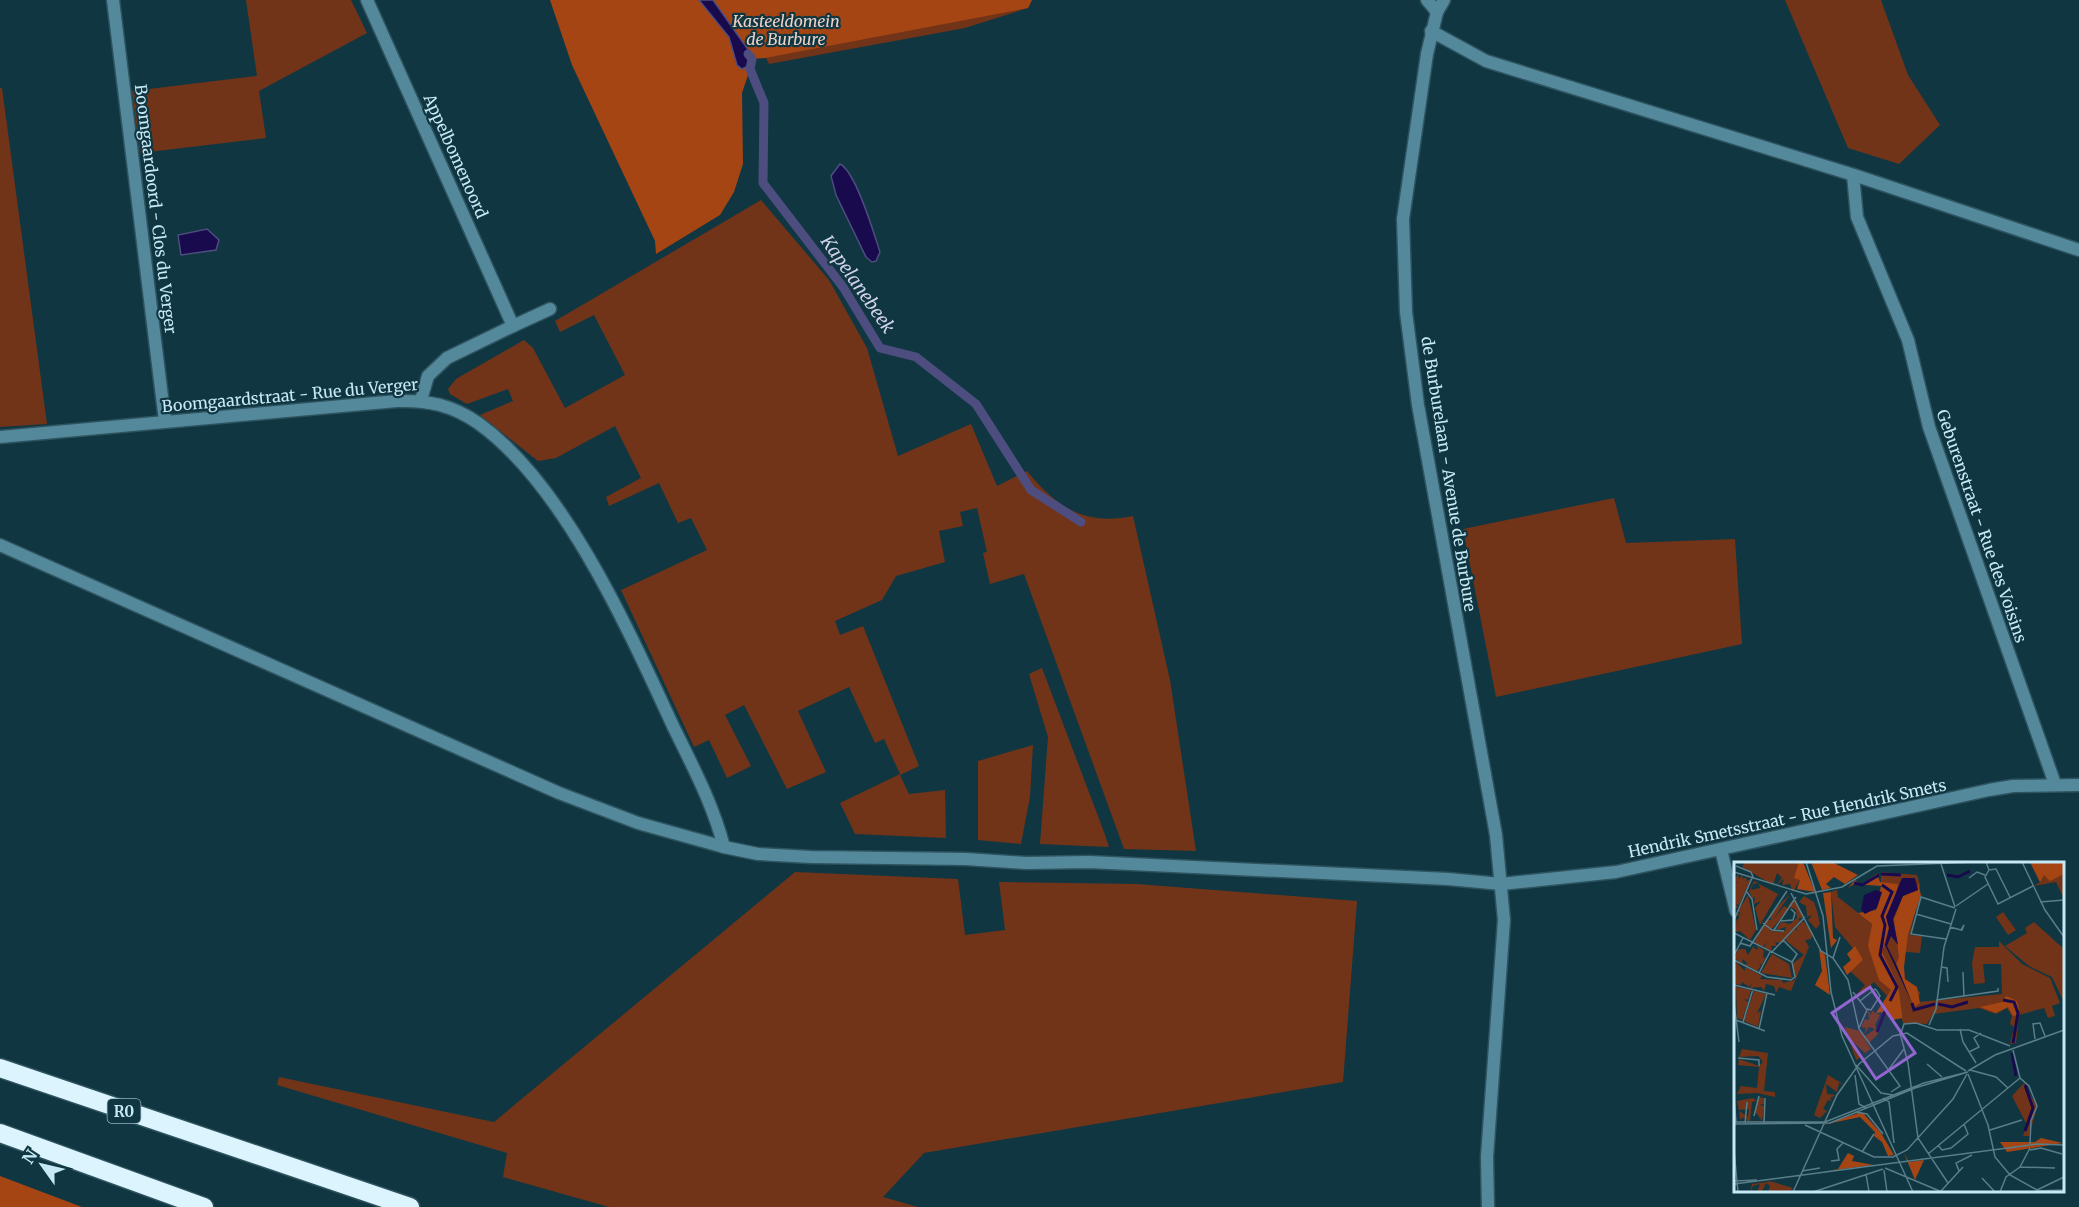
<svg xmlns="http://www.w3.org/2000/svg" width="2079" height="1207" font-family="Merriweather,serif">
	<rect width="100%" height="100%" fill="#103642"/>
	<!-- green -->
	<g fill="#713418">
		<path d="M 246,0 L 351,0 L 367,33 L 259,91 L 266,138 L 140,153 L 132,91 L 257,76 Z"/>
		<path d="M 737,0 L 1032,0 L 1028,8 L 965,28 L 769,64 Z"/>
		<path d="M 1785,0 L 1881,0 L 1908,75 L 1940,125 L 1899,164 L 1848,148 Z"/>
		<path d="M 0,88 L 2,88 L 47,424 L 0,427 Z"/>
		<path d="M 761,200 L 829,280 L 867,348 L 898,456 L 971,424 L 997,486 L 1027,471 C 1057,508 1086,526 1133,516 L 1170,680 L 1196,851 L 1124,849 L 1024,574 L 990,584 L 983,553 L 987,552 L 977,508 L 960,512 L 963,526 L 939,531 L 945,562 L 896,576 L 882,600 L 835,621 L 840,635 L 863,626 L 919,766 L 900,775 L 909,794 L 945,790 L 946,838 L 855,834 L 840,803 L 900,774 L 884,739 L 875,743 L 849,687 L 798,711 L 826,772 L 787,789 L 744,705 L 725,715 L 751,766 L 727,778 L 709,740 L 694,747 L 621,590 L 707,550 L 691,518 L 678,523 L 659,483 L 609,506 L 606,497 L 641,478 L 615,426 L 556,458 L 538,461 L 480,415 L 513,401 L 508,389 L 467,404 L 450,394 L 448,389 L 456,379 L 524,340 L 533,348 L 565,408 L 625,375 L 594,315 L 560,332 L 555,321 Z"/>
		<path d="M 1614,498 L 1626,543 L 1735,539 L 1742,644 L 1496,697 L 1463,529 Z"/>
		<path d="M 1042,668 L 1104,832 L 1109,847 L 1040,844 L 1048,737 L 1029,674 Z"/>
		<path d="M 1033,745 L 1030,797 L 1021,844 L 978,840 L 978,761 Z"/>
		<path d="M 795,872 L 958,879 L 965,935 L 1005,930 L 999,882 L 1137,884 L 1357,901 L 1343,1082 L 924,1153 L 883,1197 L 918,1207 L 609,1207 L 503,1177 L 507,1153 L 277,1085 L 279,1077 L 494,1122 Z"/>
	</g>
	<!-- forest -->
	<g fill="#a54514">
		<path d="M 550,0 L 1032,0 L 1028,8 L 765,58 L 752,59 L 732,35 L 750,69 L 742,93 L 743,164 L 734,192 L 720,215 L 656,254 L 655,241 L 572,65 Z"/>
		<path d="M 0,1176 L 82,1207 L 0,1207 Z"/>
	</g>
	<!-- water -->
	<g fill="#190a4d" stroke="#4d4d80" stroke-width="1.5">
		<path d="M 699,0 L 713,0 L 749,51 L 752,59 L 750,65 L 742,69 L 737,65 L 729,37 Z"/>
		<path d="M 840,164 C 856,172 874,234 880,252 L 876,261 L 872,262 L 866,257 L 836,195 L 831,176 Z"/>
		<path d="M 207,229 L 219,240 L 216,250 L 181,255 L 178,235 Z"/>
	</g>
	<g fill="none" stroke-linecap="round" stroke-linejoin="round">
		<!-- stream -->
		<path stroke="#4d4d80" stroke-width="9" d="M 748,54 L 752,59 L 750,69 L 764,103 L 763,183 L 843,287 L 880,348 L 916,357 L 976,404 L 1031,490 L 1081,522"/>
		<defs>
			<g id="minor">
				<path d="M 113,0 L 165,421"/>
				<path d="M 367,0 L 513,326 L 447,358 L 428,376 L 421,400"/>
				<path d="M 1427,0 L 1437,12"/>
				<path d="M 1444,0 L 1437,12 L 1427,54 L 1403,219 L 1406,312 L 1418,405 L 1496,835 L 1504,920 L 1487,1157 L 1488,1207"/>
				<path d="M 1431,31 L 1486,61 L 1857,176 L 2079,250"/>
				<path d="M 1853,175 L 1857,217 L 1908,340 L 1929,427 L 2055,784"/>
				<path d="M 513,326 L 550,309"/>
				<path d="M 0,437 L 397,401 C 428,400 452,405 478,423 C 564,484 629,631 673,726 C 692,765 713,804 724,847"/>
				<path d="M 0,545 L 559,793 L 638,823 L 724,847 L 758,854 L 811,857 L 966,859 L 1026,863 L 1089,862 L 1448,879 L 1501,884 L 1616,872 L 1989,790 L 2013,786 L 2079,785"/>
				<path d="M 1721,850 L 1736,911"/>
			</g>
			<g id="motorway">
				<path d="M 0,1068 L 410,1207"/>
				<path d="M 0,1133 L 204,1207"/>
			</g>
		</defs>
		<!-- minor casing -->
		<use href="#minor" stroke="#2d535f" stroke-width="15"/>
		<!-- motorway casing -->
		<use href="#motorway" stroke="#2d535f" stroke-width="21"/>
		<!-- minor -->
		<use href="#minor" stroke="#54899c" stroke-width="12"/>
		<!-- motorway -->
		<use href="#motorway" stroke="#dcf4fd" stroke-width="18"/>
	</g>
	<g text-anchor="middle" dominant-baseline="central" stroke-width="4.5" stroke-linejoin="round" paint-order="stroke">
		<!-- shield labels -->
		<rect fill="#103642" stroke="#90b3c0" stroke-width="1.5" x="107.5" y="1099" width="33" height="24" rx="4.5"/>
		<g font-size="15" font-weight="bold" fill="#c7e9f6">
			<text x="124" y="1111">R0</text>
		</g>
		<!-- park labels -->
		<g font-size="16" font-style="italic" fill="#edd2c7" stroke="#103642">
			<text x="786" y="21">Kasteeldomein<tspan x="786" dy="18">de Burbure</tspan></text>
		</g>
		<!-- street labels -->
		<g font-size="16" fill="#c7e9f6" stroke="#103642">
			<text transform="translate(456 156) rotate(66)">Appelbomenoord</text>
			<text transform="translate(156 209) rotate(83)">Boomgaardoord - Clos du Verger</text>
			<text transform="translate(290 395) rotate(-5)">Boomgaardstraat - Rue du Verger</text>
			<text transform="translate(1449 474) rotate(81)">de Burburelaan - Avenue de Burbure</text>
			<text transform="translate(1982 526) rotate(71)">Geburenstraat - Rue des Voisins</text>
			<text transform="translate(1787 818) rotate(-12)">Hendrik Smetsstraat - Rue Hendrik Smets</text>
		</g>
		<!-- water labels -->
		<g font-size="18" font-style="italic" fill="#d0d1ea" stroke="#103642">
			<text transform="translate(858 284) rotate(55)">Kapelanebeek</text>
		</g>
	</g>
	<!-- overview -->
	<g transform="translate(1734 862)">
		<rect width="330" height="330" fill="#103642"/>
		<path d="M 11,0 L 65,0 L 66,18 L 59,30 L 56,22 L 48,23 L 50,17 L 42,23 L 48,16 L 43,11 L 39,23 L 8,5 ZM 296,0 L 330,0 L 330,37 L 322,20 L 300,24 L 306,20 ZM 147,10 L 183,13 L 186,23 L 176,73 L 188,74 L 186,91 L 172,90 L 164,104 L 170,121 L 186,130 L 184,140 L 268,132 L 267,102 L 249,102 L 251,121 L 240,122 L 238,101 L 241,85 L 265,85 L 265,79 L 288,102 L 316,116 L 326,141 L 318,144 L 321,154 L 314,156 L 310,146 L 285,153 L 282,181 L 276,182 L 280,165 L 276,162 L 278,154 L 273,146 L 262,152 L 245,146 L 199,152 L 193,162 L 169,161 L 168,156 L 158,158 L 151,151 L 162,132 L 146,112 ZM 4,12 L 5,17 L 8,13 L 9,17 L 13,15 L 12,19 L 17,17 L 5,43 L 2,42 L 4,46 L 0,46 L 0,21 L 4,21 L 0,19 ZM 20,19 L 25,21 L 19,22 L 17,28 L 26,26 L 25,22 L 44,32 L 26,63 L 21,46 L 27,39 L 20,42 L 21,34 L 19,37 L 15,29 ZM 103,28 L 104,35 L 138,62 L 135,84 L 145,117 L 157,128 L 154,135 L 140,120 L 124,135 L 122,133 L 131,123 L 116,109 L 129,98 L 101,65 L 97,30 ZM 56,32 L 39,58 L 50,44 L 55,47 L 36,69 L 50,70 L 52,65 L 42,68 L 47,60 L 56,62 L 63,56 L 62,48 L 54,44 L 60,37 L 70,55 L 64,57 L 66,59 L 46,81 L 41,80 L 43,84 L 37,84 L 38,89 L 30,86 L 33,79 L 29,85 L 20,81 L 32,58 L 37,58 L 36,52 ZM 14,33 L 22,68 L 16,78 L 6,69 L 0,70 L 0,61 L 4,62 L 1,60 L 2,56 L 3,60 L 6,53 L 2,54 L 4,51 L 8,53 L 4,49 ZM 70,34 L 80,40 L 83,49 L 86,62 L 82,67 L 74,58 L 78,53 L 73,55 L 72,44 L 65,40 ZM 269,50 L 282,68 L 274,73 L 262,55 ZM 69,59 L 79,71 L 77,77 L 71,78 L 75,85 L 57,129 L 45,125 L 42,131 L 40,124 L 32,122 L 30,129 L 27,125 L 16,126 L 18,121 L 15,125 L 8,120 L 7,123 L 0,122 L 2,100 L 11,109 L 11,105 L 28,114 L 26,117 L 48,118 L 49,121 L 61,118 L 58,102 L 70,93 L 51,78 L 61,67 L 64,69 L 62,66 ZM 300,60 L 330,87 L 330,140 L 318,115 L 295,104 L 271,84 L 293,71 L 291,66 ZM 20,83 L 20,86 L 24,88 L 23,84 L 34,91 L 30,89 L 29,96 L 32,95 L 28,103 L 25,101 L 27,104 L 23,109 L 10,102 L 14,102 L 11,99 L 8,97 L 9,102 L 0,96 L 4,87 L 11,87 L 14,93 ZM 38,92 L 55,102 L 58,116 L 27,111 ZM 2,125 L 17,128 L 14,138 L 10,137 L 14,140 L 8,158 L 3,156 ZM 20,129 L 32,132 L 23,151 L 27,149 L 24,165 L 10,159 ZM 134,147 L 137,153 L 138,149 L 146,153 L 141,163 L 144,172 L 135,181 L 131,174 L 141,167 L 135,165 L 130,173 L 132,166 L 127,165 L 131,157 L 135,158 ZM 108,157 L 111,165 L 126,169 L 137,187 L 131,191 L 118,179 L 126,196 L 122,198 ZM 8,187 L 34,191 L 30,229 L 41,230 L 41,235 L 23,231 L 3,232 L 7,224 L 23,226 L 25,205 L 4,203 L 5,197 L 25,204 L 29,200 L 24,194 L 5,195 ZM 94,213 L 109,222 L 105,221 L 103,230 L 92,222 L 93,232 L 102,233 L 96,236 L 98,239 L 94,238 L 89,247 L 93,249 L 86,256 L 80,253 ZM 290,221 L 303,245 L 295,274 L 289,274 L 293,263 L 278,234 ZM 25,235 L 30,236 L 30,242 L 25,243 L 30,244 L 28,260 L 13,259 L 12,255 L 6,257 L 5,249 L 14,255 L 15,247 L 5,248 L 3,239 L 19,236 L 23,239 L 18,240 L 16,259 L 28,259 L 21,249 ZM 33,320 L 36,319 L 59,326 L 55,330 L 34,330 L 36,324 L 32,321 L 28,329 L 27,330 L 23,330 L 26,322 L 19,324 L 16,330 L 18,322 Z" fill="#713418"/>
		<path d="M 65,0 L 69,0 L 81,30 L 63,27 L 66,18 L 60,16 ZM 77,0 L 98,0 L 124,13 L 111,22 L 100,15 L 92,22 L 97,26 L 88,28 ZM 296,0 L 330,0 L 330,12 L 316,19 L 310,13 L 306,20 ZM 143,12 L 146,20 L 164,22 L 160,42 L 152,54 L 155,66 L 148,90 L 164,123 L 169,160 L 168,156 L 158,158 L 151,150 L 142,151 L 157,128 L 145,118 L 134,84 L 138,62 L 124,51 L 142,48 L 147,24 L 120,22 L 114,26 L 121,18 L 126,23 ZM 184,21 L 187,33 L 174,72 L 170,105 L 171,117 L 183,125 L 186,141 L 180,145 L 162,103 L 165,95 L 160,57 L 169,34 L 184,28 ZM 97,30 L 99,76 L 103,78 L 97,86 L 89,31 ZM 121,84 L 129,98 L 113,113 L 109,105 L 117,98 L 113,92 ZM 85,87 L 91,93 L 96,133 L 81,123 L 88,109 ZM 272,134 L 283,139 L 286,150 L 280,141 L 284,153 L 279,154 L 274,145 L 262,151 L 246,145 L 268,140 ZM 128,250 L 147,271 L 160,293 L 154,294 L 148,280 L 140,274 L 141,270 L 126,255 L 88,263 ZM 307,276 L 329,281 L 273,290 L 266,280 L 301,280 ZM 114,291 L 120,294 L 118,299 L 140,303 L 93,309 L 104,307 ZM 170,291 L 175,300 L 190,298 L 181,318 Z" fill="#a54514"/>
		<path d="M 168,16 L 181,16 L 184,28 L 169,34 L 159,57 L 164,83 L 157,74 L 153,84 L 163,104 L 178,141 L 151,83 L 155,66 L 152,55 ZM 142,28 L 148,30 L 143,46 L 131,52 L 127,48 L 130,33 Z" fill="#190a4d"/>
		<path fill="none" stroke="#190a4d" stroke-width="3" d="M 147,12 L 167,13M 213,13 L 224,15 L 236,9M 120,21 L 128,23 L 145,13M 148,23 L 158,30 L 148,54 L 151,63 L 146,93 L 163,125 L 156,139M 269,138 L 280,140 L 284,151 L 279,181M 178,141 L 180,148 L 201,142M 204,142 L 218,145 L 234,140M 143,170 L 151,149M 278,191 L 282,214M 291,223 L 299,246 L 291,269"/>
		<path fill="none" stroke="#597e8a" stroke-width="1.5" d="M 72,0 L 89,54 L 97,130 L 108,174 L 179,330M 252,0 L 255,8 L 262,7 L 276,35M 288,0 L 311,48 L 330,75M 207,2 L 221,45M 2,4 L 17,10 L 20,17M 255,8 L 251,15 L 264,42 L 299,24M 0,10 L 72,32 L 108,25 L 143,4 L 241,0M 235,16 L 243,10 L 251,13M 13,30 L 18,37 L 23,68M 57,31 L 87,89 L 99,96 L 114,118 L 125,167 L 166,224 L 157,230M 306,40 L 330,38M 222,44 L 254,22M 182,52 L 217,62M 0,58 L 18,16M 47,59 L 59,58 L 61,51 L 57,47M 29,61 L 38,68 L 50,69M 216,65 L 227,68 L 228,68 L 230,63 L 227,68M 40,68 L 62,35M 0,71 L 58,100M 212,77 L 177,72 L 187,35 L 221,46M 49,78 L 63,92 L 58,100M 6,81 L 16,84 L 53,29M 37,91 L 71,55M 0,93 L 9,76M 99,96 L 106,75M 0,98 L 33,115 L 57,118 L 61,115 L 58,100M 207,105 L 213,106 L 214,120M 229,110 L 230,135M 25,111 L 36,90M 0,123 L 41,133M 119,130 L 133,148 L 125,166M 202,138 L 264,129 L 264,126M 126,139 L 141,127 L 143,129 L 146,134 L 137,148 L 133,147M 0,141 L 5,180M 2,158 L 31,169M 9,160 L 19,127M 195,163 L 202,147 L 210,85 L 222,47M 25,167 L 33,131M 226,167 L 229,180 L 242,201M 166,171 L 174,201 L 184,276 L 214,321M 167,171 L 170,162 L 182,161 L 203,168 L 235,168 L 276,184M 301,177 L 299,162 L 306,161 L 311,174M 279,188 L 286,216 L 295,224 L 303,244 L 297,259 L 296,282M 235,190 L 245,185 L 240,176 L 247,171M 4,196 L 25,198 L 25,204M 193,202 L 208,215M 122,203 L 147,231 L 159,233M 155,207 L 170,187M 236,208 L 262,215 L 274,226M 234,209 L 261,193 L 330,168M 234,212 L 254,263 L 261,295 L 276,313 L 303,328M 121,213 L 125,242 L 132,246M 0,234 L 2,260M 149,236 L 155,240 L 160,281M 121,250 L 133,252 L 149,272M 20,254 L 25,234M 0,260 L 91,260 L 190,221 L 234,210 L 181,226 L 96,261 L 0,262M 11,261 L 13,240M 30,261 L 31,236M 71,263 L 140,295 L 159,295 L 173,288 L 219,237 L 233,212M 256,268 L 288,258M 204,283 L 208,288 L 217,286 L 234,272 L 230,262M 0,288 L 4,330M 296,288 L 307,286 L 328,292M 128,290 L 140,272M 194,292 L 286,216M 97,299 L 105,298 L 103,287 L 109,281M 286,305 L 321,306M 151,306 L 208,330M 150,308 L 153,330M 68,309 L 86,306M 225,309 L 222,301 L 238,293M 132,312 L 135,330M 248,316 L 261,330M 1,319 L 23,318M 0,322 L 303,282 L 330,283M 303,328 L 330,315M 207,329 L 229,305M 302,329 L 330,328M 59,330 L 103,233 L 125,202 L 159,174 L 173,171 L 232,209M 79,330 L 149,307M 266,330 L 272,315 L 286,305 L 296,286"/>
		<path fill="#9265d0" fill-opacity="0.15" stroke="#9265d0" stroke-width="3" d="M 136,125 L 181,191 L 142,217 L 98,151 Z"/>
		<rect width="330" height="330" fill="none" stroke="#c7e9f6" stroke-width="3"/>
	</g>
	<!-- north arrow -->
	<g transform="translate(42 1165) rotate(304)" stroke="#103642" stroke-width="4.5" paint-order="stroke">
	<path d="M0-4.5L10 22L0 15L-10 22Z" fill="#c7e9f6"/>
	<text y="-9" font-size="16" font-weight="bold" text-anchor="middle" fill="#c7e9f6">N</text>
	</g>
</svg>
